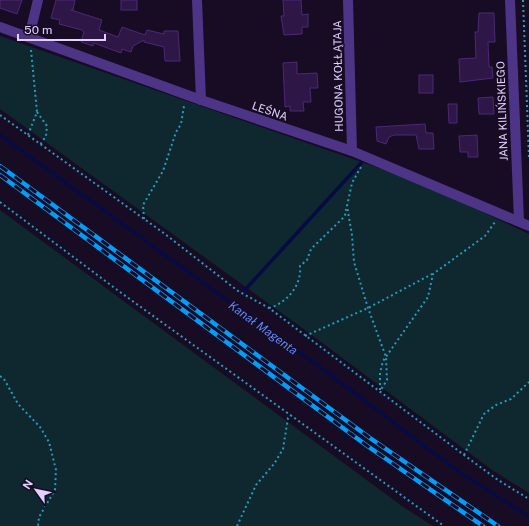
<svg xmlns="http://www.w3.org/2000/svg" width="529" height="526" font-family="'Public Sans',sans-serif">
	<rect width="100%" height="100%" fill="#170c24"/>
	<!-- green -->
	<g fill="#0f272e">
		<path d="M 0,36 L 419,182 L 529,234 L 529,493 L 492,470 L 305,330 L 0,109 Z"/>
		<path d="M 0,210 L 402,506 L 433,526 L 0,526 Z"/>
	</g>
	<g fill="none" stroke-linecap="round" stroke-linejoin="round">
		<!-- stream -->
		<g stroke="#060c43" stroke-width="3.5">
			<path d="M 0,135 L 344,385 L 452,467 L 529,517"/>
			<path d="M 243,292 L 362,162"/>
		</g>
	</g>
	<!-- building -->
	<g fill="#2e1746" stroke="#4c2874">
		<path d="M 0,0 L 22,0 L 17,14 L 0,8 Z"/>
		<path d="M 56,0 L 75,0 L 73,10 L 71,10 L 102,20 L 99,30 L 118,37 L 122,27 L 145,35 L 147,30 L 164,34 L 164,31 L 178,31 L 180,61 L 165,61 L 164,47 L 144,42 L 144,40 L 133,46 L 131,52 L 122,49 L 121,53 L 94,43 L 93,46 L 81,42 L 84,32 L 82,30 L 59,24 L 60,20 L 51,18 Z"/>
		<rect x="121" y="0" width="16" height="10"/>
		<path d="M 283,0 L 301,0 L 302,15 L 308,14 L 308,27 L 302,27 L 302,34 L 284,35 L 281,16 L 284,16 Z"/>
		<path d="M 479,13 L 494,13 L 495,42 L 488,42 L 489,67 L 492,67 L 493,78 L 460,82 L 459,59 L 476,58 L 475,32 L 478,32 Z"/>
		<path d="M 297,62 L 297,74 L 317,73 L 318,88 L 310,88 L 311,102 L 303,102 L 304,111 L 290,111 L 290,106 L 285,107 L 283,63 Z"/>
		<rect x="419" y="75" width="14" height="18"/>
		<path d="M 493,97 L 494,114 L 479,114 L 478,98 Z"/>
		<path d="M 448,104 L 457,104 L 457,123 L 449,123 Z"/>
		<path d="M 425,124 L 426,133 L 433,133 L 434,149 L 419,149 L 416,135 L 394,135 L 389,137 L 386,144 L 377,141 L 376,127 Z"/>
		<path d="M 477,135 L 478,157 L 468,157 L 468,152 L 460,152 L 459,136 Z"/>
	</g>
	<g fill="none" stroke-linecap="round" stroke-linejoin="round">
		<!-- path -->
		<g stroke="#269cbd" stroke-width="2" stroke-dasharray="2 3" stroke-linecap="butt">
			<path d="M 523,0 L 529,158"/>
			<path d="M 37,112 L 47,126 L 46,136 L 40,145"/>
			<path d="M 0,115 L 165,234 L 238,291 L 269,308 L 464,455 L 498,480 L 529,499"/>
			<path d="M 28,135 L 37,112 L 31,50"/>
			<path d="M 361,167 L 352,183 L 347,206 L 352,235 L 354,262 L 368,308 L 386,357 L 387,380 L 380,391"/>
			<path d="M 0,202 L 120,292 L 444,526"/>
			<path d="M 144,219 L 143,205 L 163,171 L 176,132 L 181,124 L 184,106"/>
			<path d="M 269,308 C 287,303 302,285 300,266 L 307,260 L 311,249 L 345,216 L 346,209"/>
			<path d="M 305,336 L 368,308 L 432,274"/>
			<path d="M 0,376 L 4,379 L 18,404 L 40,427 L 49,442 L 56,470 L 55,490 L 39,517 L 38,526"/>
			<path d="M 380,390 L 380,373 L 383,361 L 428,297 L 433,274 L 485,236 L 495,222"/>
			<path d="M 464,455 L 484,414 L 496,405 L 511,399 L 529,382"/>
			<path d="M 237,526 L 256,485 L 274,464 L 283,449 L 288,418 L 291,415"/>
		</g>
		<!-- minor -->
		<g stroke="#4e3486" stroke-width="10">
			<path d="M 197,0 L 201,100"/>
			<path d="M 348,0 L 352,151"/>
			<path d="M 510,0 L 519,221"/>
			<path d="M 0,27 L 201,100 L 352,151 L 529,226"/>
			<path d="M 29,37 L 38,0"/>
		</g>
		<defs>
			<g id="rail">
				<path d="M 0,166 L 370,438 L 498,526"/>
				<path d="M 0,175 L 366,445 L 483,526"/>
			</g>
		</defs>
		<!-- rail casing -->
		<use href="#rail" stroke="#009dfb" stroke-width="4.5"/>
		<!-- rail -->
		<use href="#rail" stroke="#170c24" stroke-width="3" stroke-dasharray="9" stroke-linecap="butt"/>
	</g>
	<g text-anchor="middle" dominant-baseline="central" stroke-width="3" stroke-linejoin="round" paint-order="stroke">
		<!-- street labels -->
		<g font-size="11" fill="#e2d0ff" stroke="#170c24">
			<text transform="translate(338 76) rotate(-91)">HUGONA KOŁŁĄTAJA</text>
			<text transform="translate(270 111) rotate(19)">LEŚNA</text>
			<text transform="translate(502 111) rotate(-92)">JANA KILIŃSKIEGO</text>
		</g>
		<!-- water labels -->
		<g font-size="12" font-style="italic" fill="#5e88ff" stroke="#170c24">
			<text transform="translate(263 328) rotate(36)">Kanał Magenta</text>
		</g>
	</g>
	<!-- north arrow -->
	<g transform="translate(36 490) rotate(303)" stroke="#170c24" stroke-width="3" paint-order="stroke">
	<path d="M0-3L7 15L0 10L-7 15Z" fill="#e2d0ff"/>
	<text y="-6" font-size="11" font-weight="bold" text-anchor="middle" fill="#e2d0ff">N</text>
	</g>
	<!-- scale -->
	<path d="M18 34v6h87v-6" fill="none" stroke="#e2d0ff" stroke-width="2"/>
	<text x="24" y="34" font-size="12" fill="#e2d0ff" stroke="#170c24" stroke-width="3" paint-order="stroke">50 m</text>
</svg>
